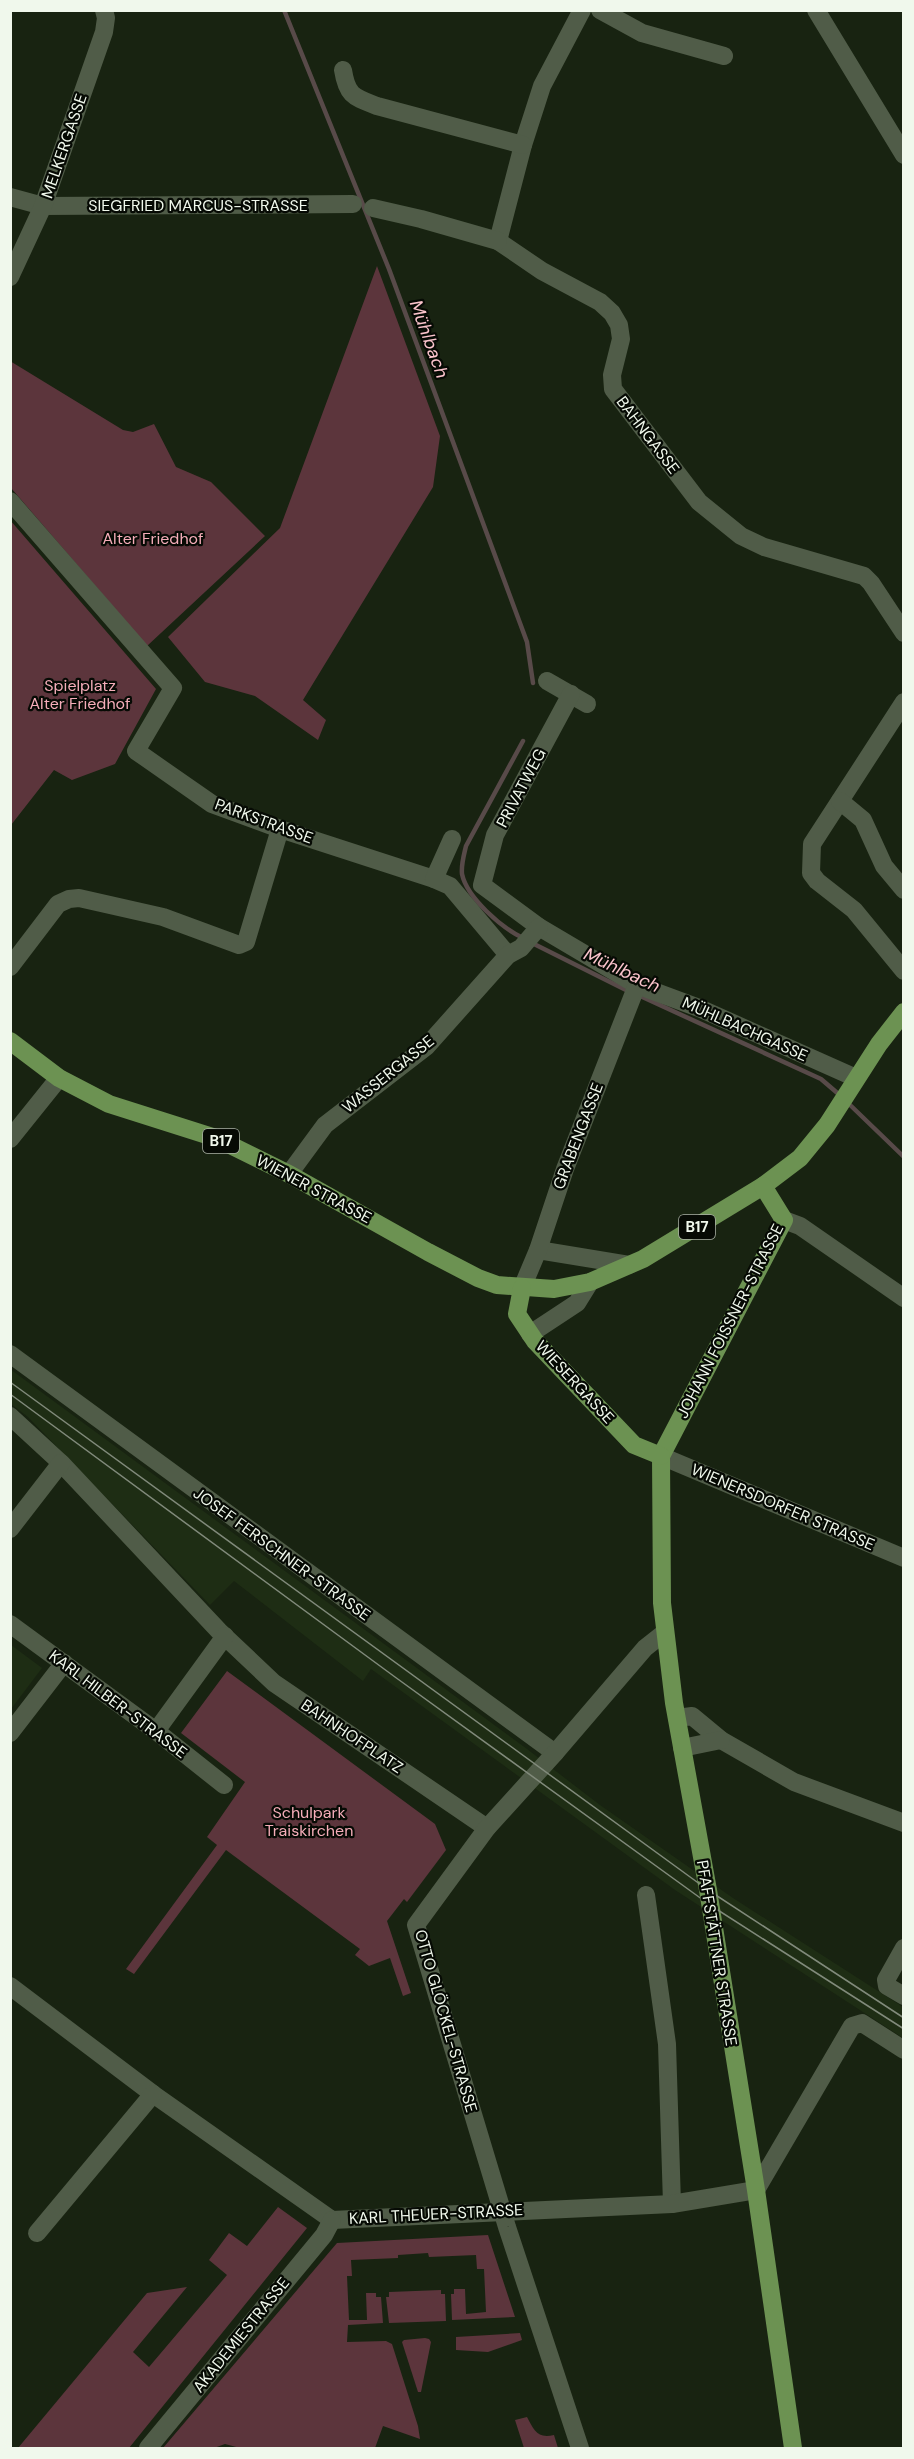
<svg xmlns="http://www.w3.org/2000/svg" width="914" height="2459" font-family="'DM Sans',sans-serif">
	<rect width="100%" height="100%" fill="#182311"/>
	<!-- built -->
	<g fill="#1e2d14">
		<path d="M 10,1369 L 527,1749 L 600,1805 L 733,1898 L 903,2007 L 903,2038 L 675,1890 L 371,1669 L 363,1681 L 234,1581 L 210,1605 L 28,1417 L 11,1404 Z"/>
		<path d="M 11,1645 L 42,1668 L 11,1709 Z"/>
	</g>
	<!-- green -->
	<g fill="#5c353c">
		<path d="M 377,266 L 440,436 L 433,487 L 303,700 L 326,720 L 318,740 L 255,696 L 205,682 L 168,637 L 280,528 Z"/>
		<path d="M 10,361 L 123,430 L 133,432 L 154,424 L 176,467 L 211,482 L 265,536 L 147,646 L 11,488 Z"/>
		<path d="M 10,520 L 156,689 L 115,764 L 72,780 L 54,770 L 11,825 Z"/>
		<path d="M 227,1671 L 435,1824 L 446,1850 L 407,1902 L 404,1899 L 387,1921 L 411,1993 L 403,1996 L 390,1958 L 369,1966 L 355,1955 L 360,1949 L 226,1850 L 134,1974 L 126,1969 L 217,1845 L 207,1837 L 245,1782 L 181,1733 Z"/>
		<path d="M 278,2207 L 307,2228 L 129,2448 L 18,2448 L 147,2293 L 187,2287 L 133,2352 L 149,2367 L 227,2275 L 209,2260 L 229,2233 L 247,2246 Z"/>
		<path d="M 488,2235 L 515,2317 L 452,2320 L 451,2294 L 454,2294 L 454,2289 L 465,2289 L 466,2314 L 486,2312 L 484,2269 L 477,2269 L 476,2255 L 429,2257 L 428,2253 L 398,2255 L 398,2258 L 351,2260 L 352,2276 L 347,2276 L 349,2320 L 367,2320 L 366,2293 L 376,2293 L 376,2297 L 381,2297 L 383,2323 L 348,2325 L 347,2342 L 386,2341 L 392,2344 L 418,2426 L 420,2439 L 383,2426 L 375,2448 L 240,2448 L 225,2444 L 214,2448 L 163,2448 L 337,2243 Z"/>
		<path d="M 441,2290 L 441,2294 L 445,2294 L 446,2321 L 389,2323 L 386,2297 L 389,2297 L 389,2292 Z"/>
		<path d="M 520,2333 L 522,2340 L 488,2352 L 456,2350 L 456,2337 Z"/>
		<path d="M 425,2338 L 429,2339 L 431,2342 L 421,2392 L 418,2392 L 402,2342 L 404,2340 Z"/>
		<path d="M 527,2417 C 534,2430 537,2439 554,2435 L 558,2448 L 524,2448 L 515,2420 Z"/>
	</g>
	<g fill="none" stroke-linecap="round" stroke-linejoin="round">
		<!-- stream -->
		<g stroke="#584a49" stroke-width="4.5">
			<path d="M 284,10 L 389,269 L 527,642 L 533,683"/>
			<path d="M 523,938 C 502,928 467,898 462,874 C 461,864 464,855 466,846 L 523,741"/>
			<path d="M 530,942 L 630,992"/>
			<path d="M 638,995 L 821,1079 L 842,1097"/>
			<path d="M 848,1103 L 904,1157"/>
		</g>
		<!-- minor -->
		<g stroke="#505c48" stroke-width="18">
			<path d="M 582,10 L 542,86 L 523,145 L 498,241 L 542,271 L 600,302 L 612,313 L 619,325 L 621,339 L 612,375 L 613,389 L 699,502 L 741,536 L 764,547 L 864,576 L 871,583 L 904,633"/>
			<path d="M 600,10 L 642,33 L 724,56"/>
			<path d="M 816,10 L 904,155"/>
			<path d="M 343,70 C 347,96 354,97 377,106 L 523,145"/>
			<path d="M 10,197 L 43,206 L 353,204"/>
			<path d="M 373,208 L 421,219 L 498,241"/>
			<path d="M 10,277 L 43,206 L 104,32 L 106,18 L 104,10"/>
			<path d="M 10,501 L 173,688 L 136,751 L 212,804 L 280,829 L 434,879"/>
			<path d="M 547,681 L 587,704"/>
			<path d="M 571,694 L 495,835 L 482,885 L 539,927 L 637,985 L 699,1008 L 856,1078"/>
			<path d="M 904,702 L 812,844 L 811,873 L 817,881 L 854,910 L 904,971"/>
			<path d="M 840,801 L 863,820 L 884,866 L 904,890"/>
			<path d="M 452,839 L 434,879 L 450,886 L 508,955"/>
			<path d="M 10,967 L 58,904 L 69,899 L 79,898 L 163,917 L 239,945 L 246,942 L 280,829"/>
			<path d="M 10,1139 L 59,1078"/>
			<path d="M 289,1174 L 325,1125 L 426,1047 L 508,955 L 521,948 L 539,927"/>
			<path d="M 784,1220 L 800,1226 L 904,1298"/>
			<path d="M 538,1250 L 629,1265"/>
			<path d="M 522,1288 L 538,1250 L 565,1169 L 637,985"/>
			<path d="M 530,1334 L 577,1303 L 590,1282"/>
			<path d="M 10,1354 L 555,1753"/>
			<path d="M 10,1416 L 61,1463 L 219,1631 L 274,1683 L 487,1828"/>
			<path d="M 661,1456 L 904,1558"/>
			<path d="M 10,1529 L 61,1463"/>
			<path d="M 10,1624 L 156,1731 L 224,1785"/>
			<path d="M 677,1718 L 692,1716 L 721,1740 L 794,1782 L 904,1823"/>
			<path d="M 156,1731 L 225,1636"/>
			<path d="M 10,1733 L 64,1663"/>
			<path d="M 682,1748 L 721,1740"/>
			<path d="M 646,1895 L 667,2044 L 672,2204"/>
			<path d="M 904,1948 L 886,1980 L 887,1986 L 904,1996"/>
			<path d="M 10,1986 L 153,2094 L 332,2220 L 672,2204 L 756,2190 L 852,2026 L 862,2023 L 904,2050"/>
			<path d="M 37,2233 L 153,2094"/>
			<path d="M 148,2448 L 324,2235 L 332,2220"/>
			<path d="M 580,2448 L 507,2227 L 416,1925 L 487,1828 L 555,1753 L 645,1648 L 664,1633"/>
		</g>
		<!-- major -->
		<g stroke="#6c9252" stroke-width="18">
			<path d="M 10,1041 L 59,1078 L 109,1104 L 216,1138 L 289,1174 L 428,1252 L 478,1278 L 497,1285 L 554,1289 L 590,1282 L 643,1259 L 763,1186 L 800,1158 L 827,1125 L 879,1044 L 904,1012"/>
			<path d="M 763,1186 L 784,1220 L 661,1456 L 662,1603 L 674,1703 L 708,1890 L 756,2190 L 793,2448"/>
			<path d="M 522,1288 L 517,1314 L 535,1341 L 634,1445 L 661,1456"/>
		</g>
		<!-- tram -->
		<g stroke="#818a7b" stroke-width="1.5">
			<path d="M 10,1382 L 708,1890 L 904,2018"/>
			<path d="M 10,1394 L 395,1677 L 710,1905 L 904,2029"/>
		</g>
	</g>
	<g text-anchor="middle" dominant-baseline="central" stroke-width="4.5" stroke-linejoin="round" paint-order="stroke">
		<!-- shield labels -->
		<g fill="#060a04" stroke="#aab1a6" stroke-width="1.5">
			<rect x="203" y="1129" width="36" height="24" rx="4.5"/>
			<rect x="679" y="1215" width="36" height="24" rx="4.5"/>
		</g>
		<g font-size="15" font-weight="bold" fill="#f0f8ec">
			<text x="221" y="1141">B17</text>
			<text x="697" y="1227">B17</text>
		</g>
		<!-- street labels -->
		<g font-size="16" fill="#f0f8ec" stroke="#060a04">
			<text transform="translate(64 146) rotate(-71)">MELKERGASSE</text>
			<text x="198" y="205">SIEGFRIED MARCUS-STRASSE</text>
			<text transform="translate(648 435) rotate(53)">BAHNGASSE</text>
			<text transform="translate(521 788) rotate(-62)">PRIVATWEG</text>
			<text transform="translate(264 821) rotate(20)">PARKSTRASSE</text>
			<text transform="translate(745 1029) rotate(24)">MÜHLBACHGASSE</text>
			<text transform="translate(388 1074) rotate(-39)">WASSERGASSE</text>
			<text transform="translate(578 1136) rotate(-69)">GRABENGASSE</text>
			<text transform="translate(314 1189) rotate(28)">WIENER STRASSE</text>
			<text transform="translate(730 1321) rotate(-63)">JOHANN FOISSNER-STRASSE</text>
			<text transform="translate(575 1382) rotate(47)">WIESERGASSE</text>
			<text transform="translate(783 1507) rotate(23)">WIENERSDORFER STRASSE</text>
			<text transform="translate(282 1554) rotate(36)">JOSEF FERSCHNER-STRASSE</text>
			<text transform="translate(118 1704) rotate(37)">KARL HILBER-STRASSE</text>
			<text transform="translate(352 1736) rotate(34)">BAHNHOFPLATZ</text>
			<text transform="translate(717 1953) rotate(81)">PFAFFSTÄTTNER STRASSE</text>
			<text transform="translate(446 2021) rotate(74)">OTTO GLÖCKEL-STRASSE</text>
			<text transform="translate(436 2214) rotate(-3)">KARL THEUER-STRASSE</text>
			<text transform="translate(241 2335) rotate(-51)">AKADEMIESTRASSE</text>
		</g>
		<!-- park labels -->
		<g font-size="16" fill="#f5adb9" stroke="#060a04">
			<text x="153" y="538">Alter Friedhof</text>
			<text x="80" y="685">Spielplatz<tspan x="80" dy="18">Alter Friedhof</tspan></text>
			<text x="309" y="1812">Schulpark<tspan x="309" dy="18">Traiskirchen</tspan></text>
		</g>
		<!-- water labels -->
		<g font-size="18" font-style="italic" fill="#fbc4cc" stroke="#060a04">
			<text transform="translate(429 339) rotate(70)">Mühlbach</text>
			<text transform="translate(622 970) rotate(25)">Mühlbach</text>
		</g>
	</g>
	<!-- border -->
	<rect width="914" height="2459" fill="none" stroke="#f0f8ec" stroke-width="24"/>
</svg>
